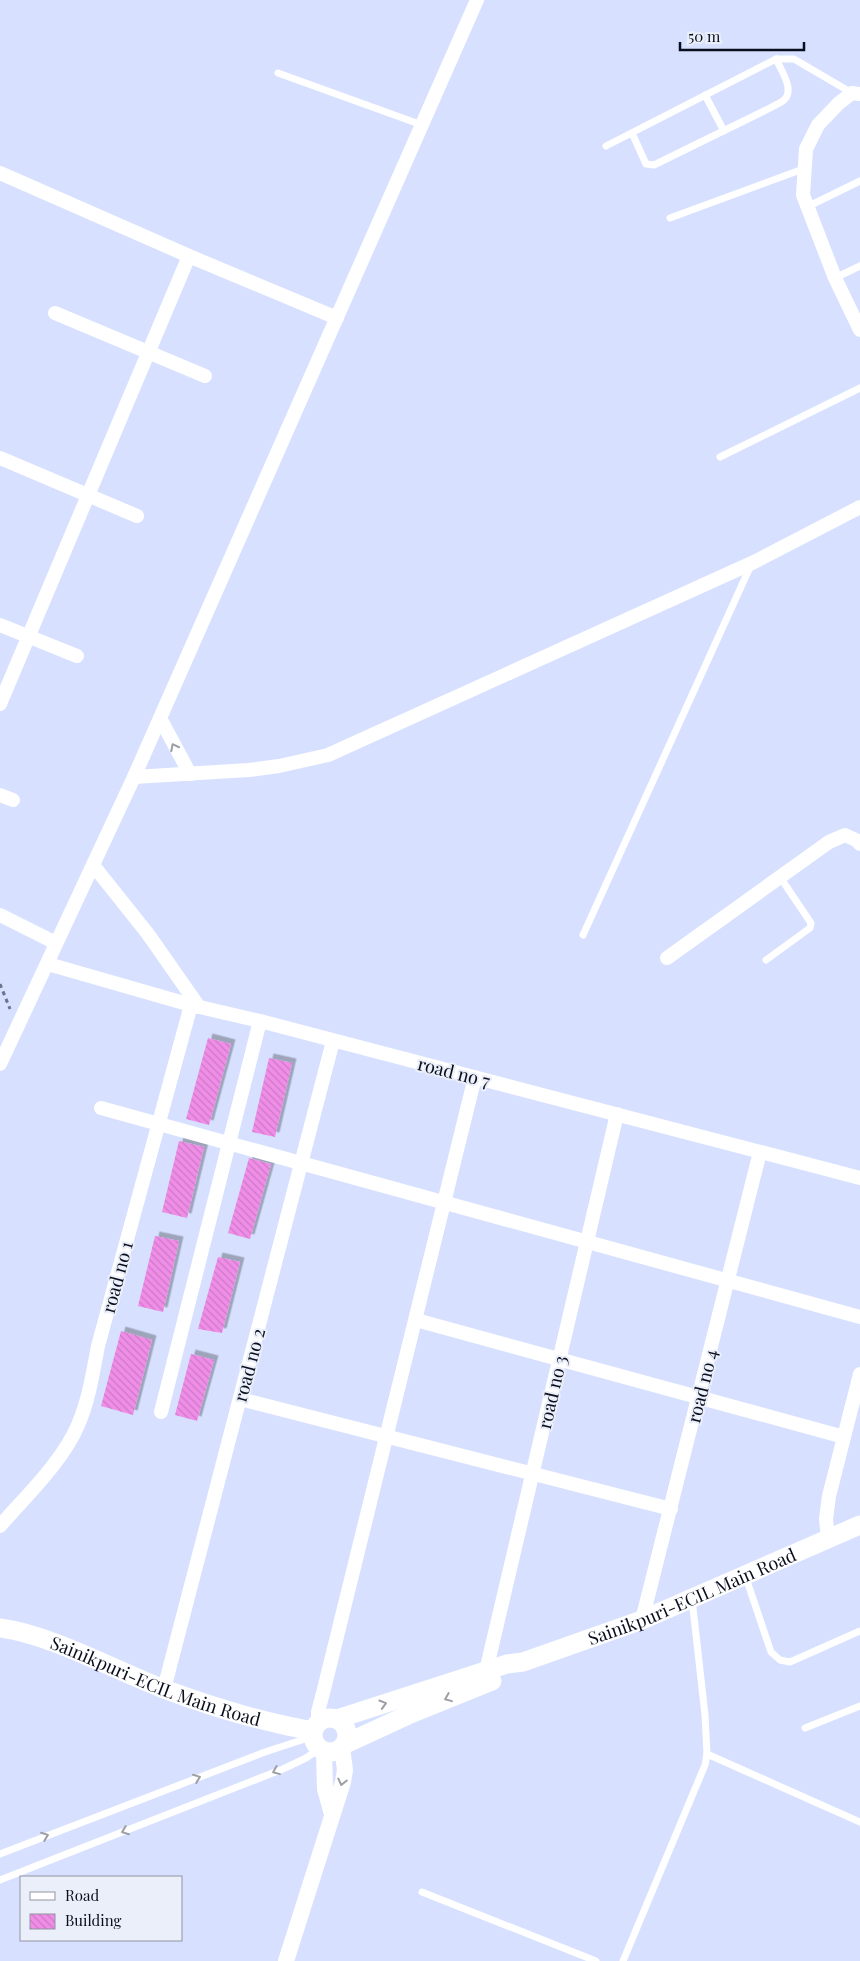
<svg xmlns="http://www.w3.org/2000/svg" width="860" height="1961" font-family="'Playfair Display',serif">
	<defs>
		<pattern id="building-back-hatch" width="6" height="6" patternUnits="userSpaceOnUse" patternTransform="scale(1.25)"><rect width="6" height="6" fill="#f08ee7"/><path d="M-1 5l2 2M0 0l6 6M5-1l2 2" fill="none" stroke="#cc79c6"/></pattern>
		<filter id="shadow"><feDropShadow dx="4.5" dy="-4.5" stdDeviation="0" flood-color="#0004"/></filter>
	</defs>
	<rect width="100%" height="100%" fill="#d7e1ff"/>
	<!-- building -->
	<g fill="url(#building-back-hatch)" filter="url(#shadow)">
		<path d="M 208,1038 L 231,1044 L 209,1125 L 186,1119 Z"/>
		<path d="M 269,1058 L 292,1063 L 275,1137 L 252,1132 Z"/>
		<path d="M 179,1141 L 204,1147 L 187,1218 L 162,1212 Z"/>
		<path d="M 249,1158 L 271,1164 L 250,1239 L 228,1233 Z"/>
		<path d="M 155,1236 L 179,1241 L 163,1312 L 138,1306 Z"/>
		<path d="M 218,1257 L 240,1262 L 222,1333 L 198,1329 Z"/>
		<path d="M 121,1331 L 152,1340 L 133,1415 L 101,1406 Z"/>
		<path d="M 191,1354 L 214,1360 L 197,1421 L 175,1415 Z"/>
	</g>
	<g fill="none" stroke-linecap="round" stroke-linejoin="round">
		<!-- path -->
		<path stroke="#6c738a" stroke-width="3" stroke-dasharray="4 4" stroke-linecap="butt" d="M 0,984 L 10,1009"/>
		<!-- service -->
		<g stroke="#fff" stroke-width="7">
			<path d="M 278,73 L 422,125"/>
			<path d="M 705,95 L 724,131"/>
			<path d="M 632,133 L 646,164 L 654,165 L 766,110 C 771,107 779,104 784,100 C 795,90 781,70 776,59"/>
			<path d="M 606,146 L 776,59 L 794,59 L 852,93"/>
			<path d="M 807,207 L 860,181"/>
			<path d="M 670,218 L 803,169"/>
			<path d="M 835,278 L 860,266"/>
			<path d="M 720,457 L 860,388"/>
			<path d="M 583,935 L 751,565"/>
			<path d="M 766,960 L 810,928 L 811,923 L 780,877"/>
			<path d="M 745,1575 L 771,1652 L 780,1660 L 790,1662 L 860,1631"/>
			<path d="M 805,1728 L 860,1706"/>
			<path d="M 707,1754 L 860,1822"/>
			<path d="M 0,1854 L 265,1752 L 311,1737"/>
			<path d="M 0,1880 L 283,1769 L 306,1758 L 319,1749"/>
			<path d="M 422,1892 L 596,1961"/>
			<path d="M 623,1961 L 705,1765 L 707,1754 L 705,1715 L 692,1599"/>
		</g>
		<!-- minor -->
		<g stroke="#fff" stroke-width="14">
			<path d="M 860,94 L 852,93 L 839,103 L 818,125 L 806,149 L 803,195 L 835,278 L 860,330"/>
			<path d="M 0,173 L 189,256 L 337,318"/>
			<path d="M 55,313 L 205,376"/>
			<path d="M 0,458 L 137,516"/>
			<path d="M 0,625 L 77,656"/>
			<path d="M 0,704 L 189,256"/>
			<path d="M 160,718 L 190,774"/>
			<path d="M 134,777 L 249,770 L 279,766 L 328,755 L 752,563 L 860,507"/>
			<path d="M 0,795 L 13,800"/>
			<path d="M 93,865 L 148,934 L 199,1007"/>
			<path d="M 0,915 L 56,943"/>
			<path d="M 667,958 L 829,842 L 845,835 L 856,840 L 860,844"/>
			<path d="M 48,964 L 191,1005 L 260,1021 L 860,1178"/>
			<path d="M 0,1064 L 134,777 L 477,0"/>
			<path d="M 101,1108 L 860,1317"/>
			<path d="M 416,1320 L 844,1437"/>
			<path d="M 240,1399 L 671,1509"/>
			<path d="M 161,1412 L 260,1021"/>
			<path d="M 0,1526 C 26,1496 63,1461 78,1425 C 89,1400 93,1372 98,1346 L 191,1005"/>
			<path d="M 828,1538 L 826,1519 L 829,1496 L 860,1374"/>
			<path d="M 642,1620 L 760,1152"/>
			<path d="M 486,1671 L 617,1114"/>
			<path d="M 164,1689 L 333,1041"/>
			<path d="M 318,1722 L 318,1712 L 324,1689 L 475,1077"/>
		</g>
		<!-- tertiary -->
		<g stroke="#fff" stroke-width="16">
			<path d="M 324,1751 L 325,1789 L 332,1814"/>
			<path d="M 286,1961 L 343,1782 L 345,1770 L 342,1748"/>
		</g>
		<!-- secondary -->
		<g stroke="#fff" stroke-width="19">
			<path id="s1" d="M 0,1628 C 52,1635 114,1670 164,1689 C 212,1707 262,1722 313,1731"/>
			<circle cx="330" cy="1735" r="17"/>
			<path id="s2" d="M 337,1719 L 507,1664 L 523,1662 L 642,1620 L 860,1525"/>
			<path d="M 345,1744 L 408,1715 L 492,1681"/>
		</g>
	</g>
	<!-- one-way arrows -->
	<defs><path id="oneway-chevron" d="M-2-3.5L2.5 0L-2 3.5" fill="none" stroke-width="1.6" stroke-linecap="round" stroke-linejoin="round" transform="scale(1.25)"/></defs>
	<g stroke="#9d9fa5">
		<use href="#oneway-chevron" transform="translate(174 747) rotate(-117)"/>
		<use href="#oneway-chevron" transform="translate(448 1698) rotate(158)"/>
		<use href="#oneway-chevron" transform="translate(383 1704) rotate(-17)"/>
		<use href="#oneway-chevron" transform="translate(276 1771) rotate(158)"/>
		<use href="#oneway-chevron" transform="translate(197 1778) rotate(-21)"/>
		<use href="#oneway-chevron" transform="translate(342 1782) rotate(103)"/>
		<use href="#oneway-chevron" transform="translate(125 1831) rotate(159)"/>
		<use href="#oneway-chevron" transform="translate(45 1836) rotate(-21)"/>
	</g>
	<g text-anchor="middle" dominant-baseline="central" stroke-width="4" stroke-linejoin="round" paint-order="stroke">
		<!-- street labels -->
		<g font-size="18" fill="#090e1e" stroke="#ebeff9">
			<text transform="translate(454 1072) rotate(14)">road no 7</text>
			<text transform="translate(117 1277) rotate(-75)">road no 1</text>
			<text transform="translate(249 1365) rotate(-75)">road no 2</text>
			<text transform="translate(702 1386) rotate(-76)">road no 4</text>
			<text transform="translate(552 1392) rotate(-77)">road no 3</text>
			<text stroke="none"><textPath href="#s2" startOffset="376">Sainikpuri-ECIL Main Road</textPath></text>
			<text stroke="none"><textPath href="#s1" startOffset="165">Sainikpuri-ECIL Main Road</textPath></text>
		</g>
	</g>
	<!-- legend -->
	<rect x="20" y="1876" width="162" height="65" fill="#ebeff9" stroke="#9195a1"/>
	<rect x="30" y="1892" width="25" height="8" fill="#ffffff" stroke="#9195a1"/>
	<text x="65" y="1901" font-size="15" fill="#090e1e">Road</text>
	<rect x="30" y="1914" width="25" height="15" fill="url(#building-back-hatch)" stroke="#9195a1"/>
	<text x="65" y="1926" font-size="15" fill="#090e1e">Building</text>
	<!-- scale -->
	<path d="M680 42v8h124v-8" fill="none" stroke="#090e1e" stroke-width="2.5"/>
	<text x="688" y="42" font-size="15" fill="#090e1e" stroke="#ebeff9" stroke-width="4" paint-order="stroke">50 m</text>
</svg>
